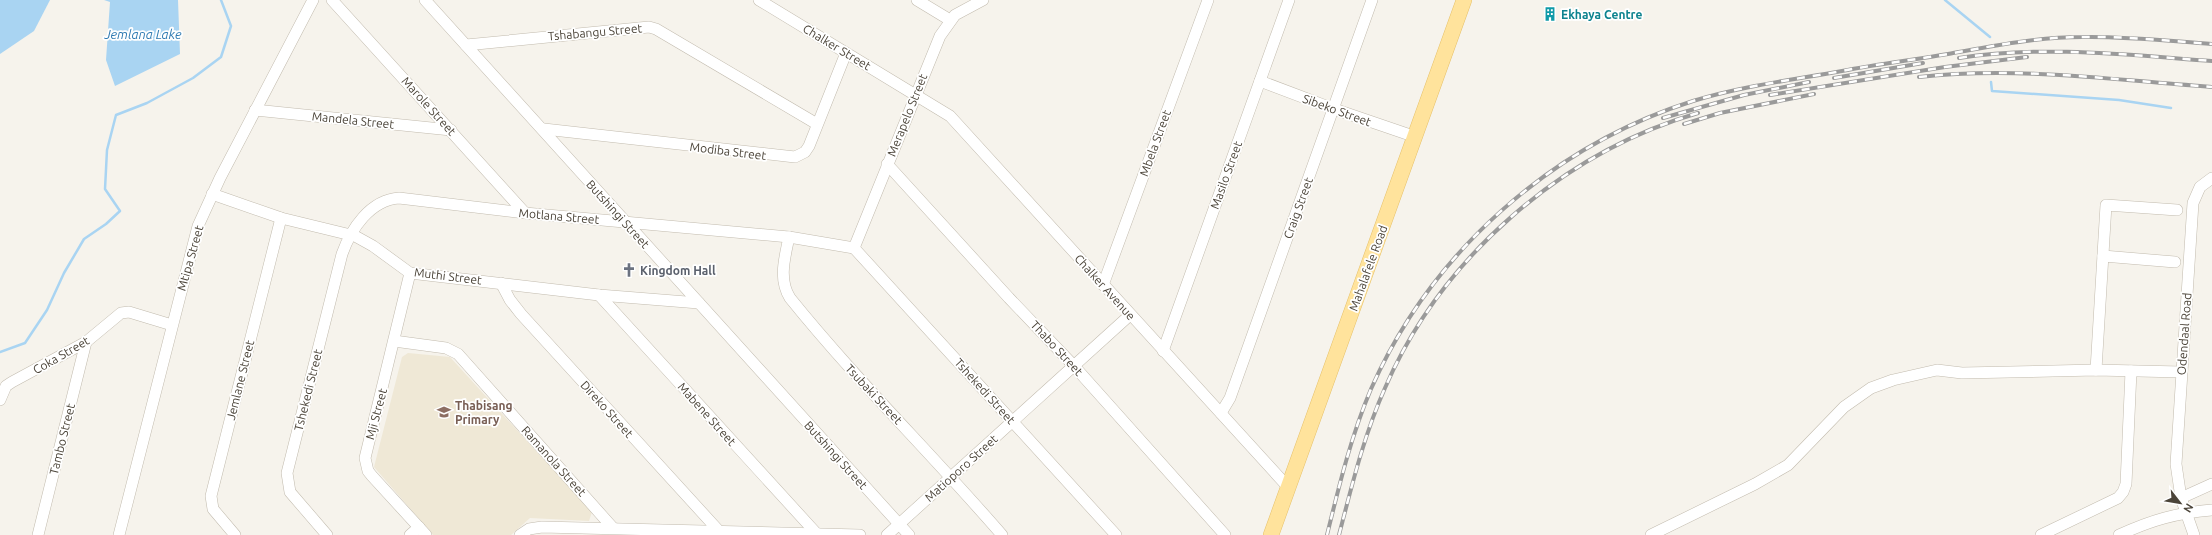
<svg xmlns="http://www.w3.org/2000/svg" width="2212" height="535" font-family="Ubuntu,sans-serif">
	<rect width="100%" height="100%" fill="#f6f3ec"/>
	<!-- education -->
	<path fill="#efe8d6" d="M 408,353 L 450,357 L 592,512 L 589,521 L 530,518 L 511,535 L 433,535 L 374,467 L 402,357 Z"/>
	<!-- water -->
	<g fill="#a9d4f2">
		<path d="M 0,0 L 50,0 L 34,31 L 0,54 Z"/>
		<path d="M 104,0 L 178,0 L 180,54 L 115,86 L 106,60 L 110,2 Z"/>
	</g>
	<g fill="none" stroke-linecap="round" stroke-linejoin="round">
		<!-- stream -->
		<g stroke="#a9d4f2" stroke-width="2.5">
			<path d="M 1945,0 L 1990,37"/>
			<path d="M 1991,82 L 1992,91 L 2119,100 L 2171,108"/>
			<path d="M 0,352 L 25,343 L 47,310 L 64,273 L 84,239 L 106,224 L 120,211 L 105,189 L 107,150 L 116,115 L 147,103 L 193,78 L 221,57 L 231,26 L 221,0"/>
		</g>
		<defs>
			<g id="minor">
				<path d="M 332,0 L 525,213"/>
				<path d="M 425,0 L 909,535"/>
				<path d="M 759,0 L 950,116 L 1288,487"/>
				<path d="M 917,0 L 950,20"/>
				<path d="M 466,45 L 649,27 L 656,29 L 817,124"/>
				<path d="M 1260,81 L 1334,109 L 1416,137"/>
				<path d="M 255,110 L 451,130"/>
				<path d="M 544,129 L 795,157 L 805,152 L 809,146 L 846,53"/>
				<path d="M 887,164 L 1009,298 L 1074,366 L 1225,535"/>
				<path d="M 212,194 L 281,218 L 355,236 L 373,246 L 410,273 L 599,295 L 699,303"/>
				<path d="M 789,237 C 785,257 778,279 790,298 C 857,381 933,455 1002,535"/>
				<path d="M 854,248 L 1116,535"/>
				<path d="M 854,248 L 940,36 L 955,15 L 983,0"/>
				<path d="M 2103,256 L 2175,262"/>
				<path d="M 410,273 L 365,458 L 368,471 L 372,476 L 426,535"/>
				<path d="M 501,283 L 510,300 L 521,314 L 718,530"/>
				<path d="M 1103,285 L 1208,0"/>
				<path d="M 599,295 L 816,533"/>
				<path d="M 394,341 L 446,348 L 458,354 L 613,528"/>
				<path d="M 1163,351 L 1289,0"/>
				<path d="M 2096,370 L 2106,205 L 2177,210"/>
				<path d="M 0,400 L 6,386 L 12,382 L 86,342 L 121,313 L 129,312 L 172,325"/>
				<path d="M 1221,413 L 1230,398 L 1372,0"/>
				<path d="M 2181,498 L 2212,484"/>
				<path d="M 38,535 L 86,342"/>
				<path d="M 119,535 L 198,226 L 220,178 L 313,0"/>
				<path d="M 235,535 L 213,509 L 211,496 L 281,218"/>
				<path d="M 327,535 L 290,492 L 287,473 L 342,254 C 351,229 370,200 399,198 L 525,213 L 789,237 L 854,248"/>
				<path d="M 410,535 L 419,527"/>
				<path d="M 520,535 L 529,529 L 542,527 L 860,535"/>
				<path d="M 887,535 L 1130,315"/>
				<path d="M 1651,535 L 1755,484 L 1788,465 L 1844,407 L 1871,388 L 1893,380 L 1937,370 L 1962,373 L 2096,370 L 2181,372"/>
				<path d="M 2041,535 L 2118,498 L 2123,492 L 2126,484 L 2131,371"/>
				<path d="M 2119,535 C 2152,520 2176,513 2212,510"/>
				<path d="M 2194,535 L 2181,498 L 2176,464 L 2193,203 L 2200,187 L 2212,178"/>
			</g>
			<path id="major" d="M 1271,535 L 1464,0"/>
		</defs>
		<!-- minor casing -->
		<use href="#minor" stroke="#c2bbae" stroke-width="12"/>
		<!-- major casing -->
		<use href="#major" stroke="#e6c16a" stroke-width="16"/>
		<!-- minor -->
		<use href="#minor" stroke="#fff" stroke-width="11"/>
		<!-- major -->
		<use href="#major" stroke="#ffe39c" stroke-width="15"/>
		<defs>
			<g id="rail">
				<path d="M 1959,58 C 2043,45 2128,55 2212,61"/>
				<path d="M 1919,77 C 2016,66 2115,80 2212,87"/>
				<path d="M 1834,78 L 1923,63"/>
				<path d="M 1770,95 L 1945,67 L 2027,57"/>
				<path d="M 1663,118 L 1744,95 L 1809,82"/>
				<path d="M 1684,124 L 1720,113 L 1814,94"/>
				<path d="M 1327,535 C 1339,486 1351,436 1371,389 C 1431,253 1551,146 1693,101 C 1742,86 1792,80 1842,71 C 1878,64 1913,60 1948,54 C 1993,46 2037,37 2082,37 C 2125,36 2169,41 2212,44"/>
				<path d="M 1339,535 C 1352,485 1364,435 1385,388 C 1441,258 1563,152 1698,113"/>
			</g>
		</defs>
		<!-- rail casing -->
		<use href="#rail" stroke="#9a9a9a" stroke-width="4"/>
		<!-- rail -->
		<use href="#rail" stroke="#fff" stroke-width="2.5" stroke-dasharray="8" stroke-linecap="butt"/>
	</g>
	<!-- icons -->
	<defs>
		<symbol id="building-bare" viewBox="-9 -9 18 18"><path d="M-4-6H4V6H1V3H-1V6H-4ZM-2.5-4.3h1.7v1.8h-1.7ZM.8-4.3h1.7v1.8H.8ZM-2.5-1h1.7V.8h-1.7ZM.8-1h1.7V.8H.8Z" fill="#0f9aa8" stroke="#fff" stroke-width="2.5" paint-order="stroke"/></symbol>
		<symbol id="church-bare" viewBox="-9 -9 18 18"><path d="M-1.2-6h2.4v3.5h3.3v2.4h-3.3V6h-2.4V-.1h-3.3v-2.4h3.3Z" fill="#6b7280" stroke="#fff" stroke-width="2.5" paint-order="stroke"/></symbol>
		<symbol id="school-bare" viewBox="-9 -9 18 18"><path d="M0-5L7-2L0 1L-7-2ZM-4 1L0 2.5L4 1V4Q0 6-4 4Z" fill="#8d6e63" stroke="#fff" stroke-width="2.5" paint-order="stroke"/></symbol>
	</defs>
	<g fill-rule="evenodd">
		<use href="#building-bare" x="1540" y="4" width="20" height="20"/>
		<use href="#church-bare" x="619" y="260" width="20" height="20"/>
		<use href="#school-bare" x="434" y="402" width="20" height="20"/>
	</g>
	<g text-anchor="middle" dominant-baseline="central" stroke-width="3.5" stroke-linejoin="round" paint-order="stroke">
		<!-- culture labels -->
		<g font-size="12" font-weight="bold" fill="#0d838f" stroke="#fff" text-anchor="start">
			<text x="1561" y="14">Ekhaya Centre</text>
		</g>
		<!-- street labels -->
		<g font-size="12" fill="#4b4439" stroke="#fff">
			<text transform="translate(595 32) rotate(-5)">Tshabangu Street</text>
			<text transform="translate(837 47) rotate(31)">Chalker Street</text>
			<text transform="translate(429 106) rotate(48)">Marole Street</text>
			<text transform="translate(1337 110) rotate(20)">Sibeko Street</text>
			<text transform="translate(907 115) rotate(-68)">Merapelo Street</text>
			<text transform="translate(353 120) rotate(6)">Mandela Street</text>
			<text transform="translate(1155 143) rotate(-70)">Mbela Street</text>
			<text transform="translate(728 151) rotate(7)">Modiba Street</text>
			<text transform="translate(1226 175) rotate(-70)">Masilo Street</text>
			<text transform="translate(1298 208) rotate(-70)">Craig Street</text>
			<text transform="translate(618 214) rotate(48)">Butshingi Street</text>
			<text transform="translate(559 216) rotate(5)">Motlana Street</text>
			<text transform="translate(190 258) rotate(-74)">Mtipa Street</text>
			<text transform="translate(1368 268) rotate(-70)">Mahalafele Road</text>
			<text transform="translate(448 276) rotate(7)">Muthi Street</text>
			<text transform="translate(1105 287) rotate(48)">Chalker Avenue</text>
			<text transform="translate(2184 334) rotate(-86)">Odendaal Road</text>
			<text transform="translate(1057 348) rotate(47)">Thabo Street</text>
			<text transform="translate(61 355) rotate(-30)">Coka Street</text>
			<text transform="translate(240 380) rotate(-76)">Jemlane Street</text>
			<text transform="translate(308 390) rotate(-76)">Tshekedi Street</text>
			<text transform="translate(985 391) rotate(48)">Tshekedi Street</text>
			<text transform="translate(874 394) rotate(47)">Tsubaki Street</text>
			<text transform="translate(607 409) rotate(48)">Direko Street</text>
			<text transform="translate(376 414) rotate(-75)">Mji Street</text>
			<text transform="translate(707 414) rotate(48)">Mabene Street</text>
			<text transform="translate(62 439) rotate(-76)">Tambo Street</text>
			<text transform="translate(836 455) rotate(48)">Butshingi Street</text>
			<text transform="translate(554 461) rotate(48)">Ramanola Street</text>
			<text transform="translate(961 468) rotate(-42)">Matioporo Street</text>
		</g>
		<!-- worship labels -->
		<g font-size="12" font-weight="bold" fill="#5b616d" stroke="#fff" text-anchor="start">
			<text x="640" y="270">Kingdom Hall</text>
		</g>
		<!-- education labels -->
		<g font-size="12" font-weight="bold" fill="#785e54" stroke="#fff" text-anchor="start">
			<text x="455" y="405">Thabisang<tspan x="455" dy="14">Primary</tspan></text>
		</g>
		<!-- water labels -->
		<g font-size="13" font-style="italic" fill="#2e7ab2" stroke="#fff">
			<text x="143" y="34">Jemlana Lake</text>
		</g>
	</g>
	<!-- north arrow -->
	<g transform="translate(2180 503) rotate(121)" stroke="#ffffff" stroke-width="3" paint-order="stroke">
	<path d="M0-3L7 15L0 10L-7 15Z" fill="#4b4439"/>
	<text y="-6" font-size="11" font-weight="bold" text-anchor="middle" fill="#4b4439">N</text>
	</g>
</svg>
